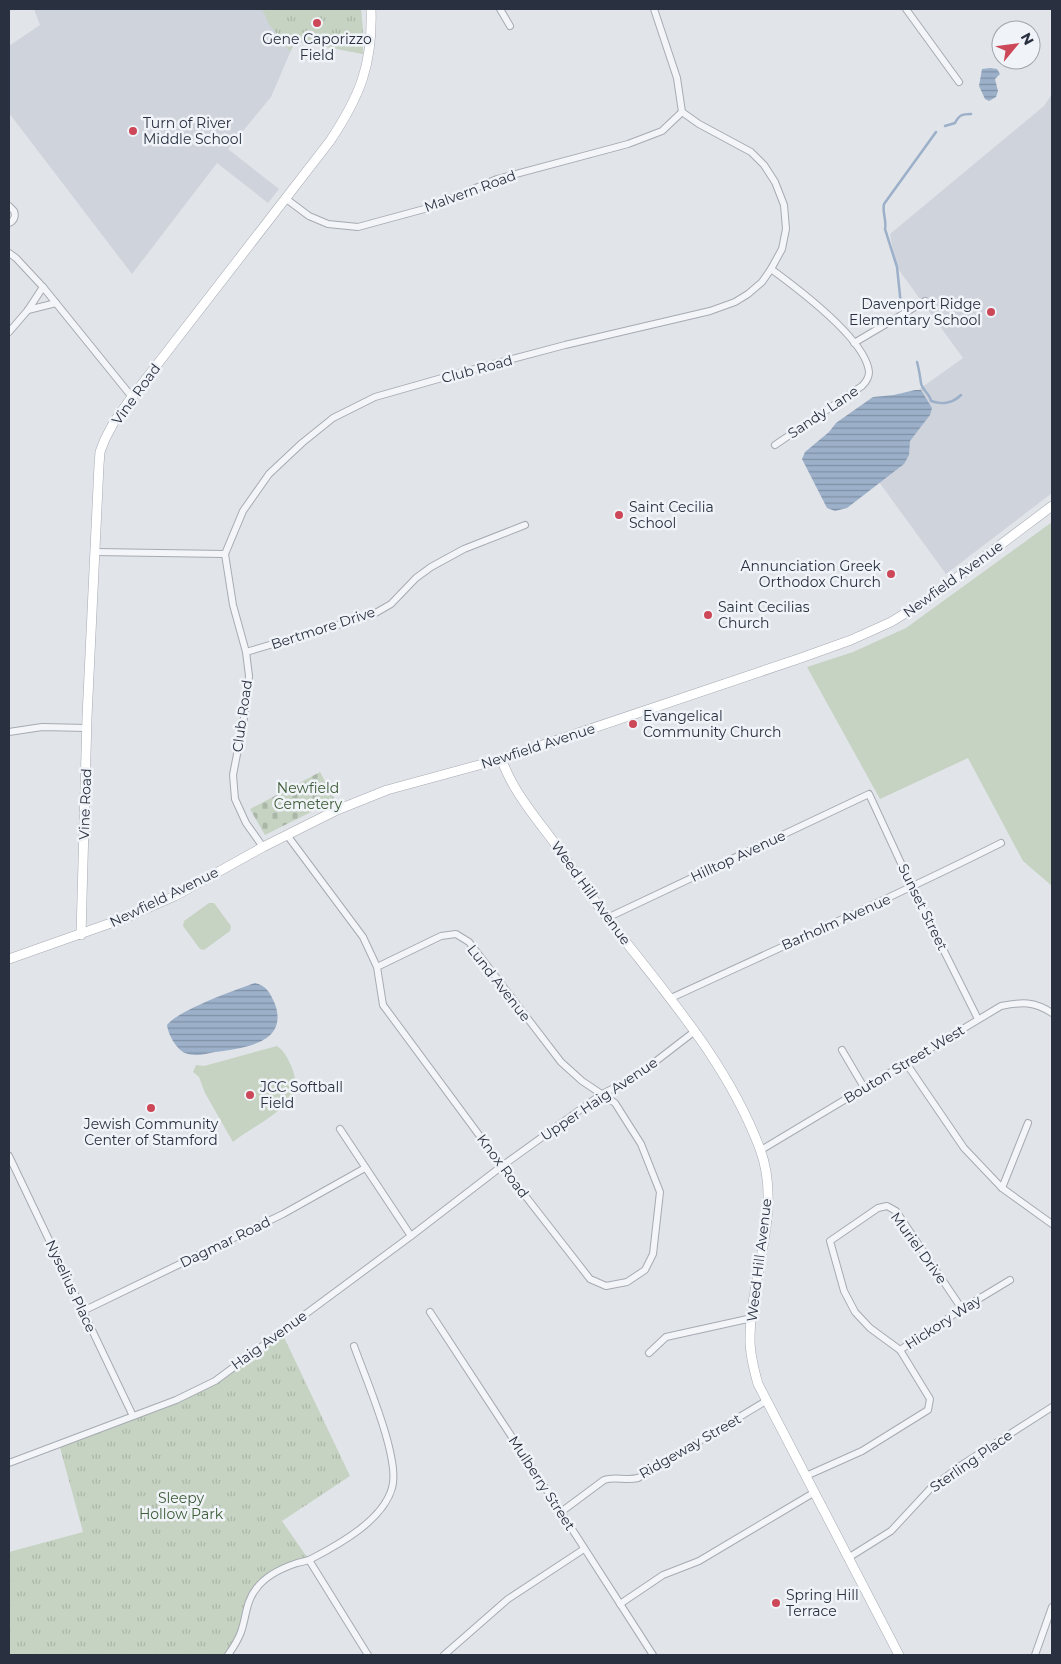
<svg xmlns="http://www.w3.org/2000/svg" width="1061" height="1664" font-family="Montserrat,sans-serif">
	<defs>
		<pattern id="cemetery-stones" width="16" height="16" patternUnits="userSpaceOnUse" patternTransform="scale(1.25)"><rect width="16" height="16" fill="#c6d3c2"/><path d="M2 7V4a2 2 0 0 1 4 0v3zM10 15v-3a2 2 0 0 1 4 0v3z" fill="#aab6a8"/></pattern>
		<pattern id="park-tufts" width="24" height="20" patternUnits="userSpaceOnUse" patternTransform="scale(1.25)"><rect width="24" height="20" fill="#c6d3c2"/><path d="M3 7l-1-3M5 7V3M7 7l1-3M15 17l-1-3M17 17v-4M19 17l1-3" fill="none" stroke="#aab6a8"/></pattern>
		<pattern id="water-rules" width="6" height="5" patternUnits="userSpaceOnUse" patternTransform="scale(1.25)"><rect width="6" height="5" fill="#9cb0c9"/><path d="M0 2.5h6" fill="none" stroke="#7f90a5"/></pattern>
	</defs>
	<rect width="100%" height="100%" fill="#e1e4e9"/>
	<!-- built -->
	<g fill="#cfd3db">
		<path d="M 34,9 L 361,9 L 363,31 L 363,54 L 295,41 L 271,97 L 228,149 L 279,189 L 268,203 L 217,163 L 132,274 L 9,113 L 9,46 L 40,25 Z"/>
		<path d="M 1052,94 L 1052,493 L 946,574 L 836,423 L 873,397 L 886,413 L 963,358 L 896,266 L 890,234 L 1044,106 Z"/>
	</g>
	<!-- grass -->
	<g fill="#c6d3c2">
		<path d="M 1052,522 L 1052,886 L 1023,861 L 968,758 L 880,799 L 807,667 L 853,652 L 906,628 Z"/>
		<path d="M 209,903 L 214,903 L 231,926 L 230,931 L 204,950 L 200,949 L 183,926 L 184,921 Z"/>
		<path d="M 277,1046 C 289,1054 296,1076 297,1090 C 282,1114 255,1125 233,1142 L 205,1093 L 199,1077 L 193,1072 L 196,1065 L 204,1066 Z"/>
	</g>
	<!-- cemetery -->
	<path fill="url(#cemetery-stones)" d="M 320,772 L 335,800 L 265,835 L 250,809 Z"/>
	<!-- park -->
	<g fill="url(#park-tufts)">
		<path d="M 262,9 L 361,9 L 363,31 L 363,54 L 295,41 L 290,52 L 269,24 Z"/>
		<path d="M 281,1331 L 350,1476 L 282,1521 L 309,1560 L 284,1568 L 255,1590 L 241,1633 L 227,1655 L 9,1655 L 9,1552 L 83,1532 L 59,1444 L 198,1389 Z"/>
	</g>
	<!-- water -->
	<g fill="url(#water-rules)">
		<path d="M 990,68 L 997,69 L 1000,74 L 995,79 L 998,91 L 996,97 L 989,101 L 985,99 L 979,86 L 982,69 Z"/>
		<path d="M 915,390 L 921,390 L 932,408 L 930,415 L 910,441 L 909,455 L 904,464 L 847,508 L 835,511 L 827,508 L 802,459 L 805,452 L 829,432 L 836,423 L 873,397 L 894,395 Z"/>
		<path d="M 255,983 C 267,986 270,993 275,1004 C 289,1044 242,1048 215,1052 C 205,1054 196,1057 185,1053 C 176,1049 168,1034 167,1025 C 177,1011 237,989 255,983 Z"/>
	</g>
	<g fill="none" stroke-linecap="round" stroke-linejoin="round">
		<!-- stream -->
		<g stroke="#9cb0c9" stroke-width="2.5">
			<path d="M 945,126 L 955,123 C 959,115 962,114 971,114"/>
			<path d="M 901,305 L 897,267 L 885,229 C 887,221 882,213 884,204 L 936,132"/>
			<path d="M 917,362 C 919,369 920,376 921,383 C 922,390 930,394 931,401 C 942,405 953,403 961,395"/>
		</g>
		<defs>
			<g id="street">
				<path d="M 500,9 L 510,26"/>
				<path d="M 906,9 L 959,82"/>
				<path d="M 285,198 L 309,216 L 328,224 L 358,227 L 428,208 L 497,179 L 628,144 L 662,131 L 682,112"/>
				<path d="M 9,206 L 14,211 C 16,216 14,221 9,223"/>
				<path d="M 9,253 L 16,258 L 43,287 L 132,397"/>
				<path d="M 771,269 C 797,288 866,339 869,372 C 869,378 866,382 862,386 L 775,445"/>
				<path d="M 28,310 L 56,303"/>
				<path d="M 9,332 L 28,310 L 43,287"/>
				<path d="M 854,343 L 925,301"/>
				<path d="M 95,552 L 225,554"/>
				<path d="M 246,652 L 372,615 L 391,604 L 416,578 L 431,567 L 464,549 L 525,525"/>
				<path d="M 9,732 L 42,727 L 87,728"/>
				<path d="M 287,835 L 363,937 L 377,967 L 383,1005 L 502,1166 L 590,1279 L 606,1286 L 627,1282 L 645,1270 L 653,1254 L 660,1192 L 641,1144 L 615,1103 L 582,1081 L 561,1062 L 469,942 L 456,934 L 441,936 L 377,967"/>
				<path d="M 263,847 L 246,823 L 235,799 L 233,775 L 244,718 L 249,676 L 246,652 L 233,605 L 225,554 L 243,511 L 269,474 L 302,443 L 333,418 L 375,397 L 456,374 L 565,345 L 710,311 L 735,302 L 748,294 L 762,282 L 771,269 L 782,249 L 786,229 L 784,205 L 775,182 L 764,165 L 751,152 L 699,124 L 682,112 L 677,78 L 654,9"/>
				<path d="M 607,918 L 869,794 L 912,887 L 978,1019"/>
				<path d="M 671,998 C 781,947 892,898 1001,843"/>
				<path d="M 842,1050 L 865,1089"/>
				<path d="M 906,1063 L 964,1148 L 1002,1188 L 1052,1224"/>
				<path d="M 340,1129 L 411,1236"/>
				<path d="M 761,1150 L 1001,1006 C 1022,1002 1034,1001 1052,1013"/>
				<path d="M 9,1156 L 133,1416"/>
				<path d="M 1002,1188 L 1028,1123"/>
				<path d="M 83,1311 L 283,1214 L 365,1168"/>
				<path d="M 430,1312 L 561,1512 L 653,1655"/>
				<path d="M 900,1350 L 962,1309 L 1010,1280"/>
				<path d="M 649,1353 L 666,1337 L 752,1318"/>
				<path d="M 9,1463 L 176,1400 L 215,1381 L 411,1236 L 502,1166 L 602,1094 L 628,1081 L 651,1065 L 695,1031"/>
				<path d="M 806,1476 L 862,1451 L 928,1410 L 930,1399 L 900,1350 L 870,1328 L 855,1312 L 844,1291 L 830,1241 L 878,1208 L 887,1206 L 896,1211 L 962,1309"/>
				<path d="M 561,1512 L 604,1480 C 615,1476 626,1481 638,1478 L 766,1401"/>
				<path d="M 848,1558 L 891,1531 L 930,1489 L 963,1464 L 1052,1407"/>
				<path d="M 309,1560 L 368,1655"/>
				<path d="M 620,1604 L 663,1575 L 699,1561 L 815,1492"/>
				<path d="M 228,1655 C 233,1648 238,1640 241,1632 C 246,1618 246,1601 256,1589 C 265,1576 282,1568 297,1563 C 302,1562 307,1561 311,1559 C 340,1544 383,1520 392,1488 C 401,1459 365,1377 354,1346"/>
				<path d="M 444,1655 L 508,1599 L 584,1549"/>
				<path d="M 1035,1655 L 1052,1607"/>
			</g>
			<g id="secondary">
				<path d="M 501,759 C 505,768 509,778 514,786 C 526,807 542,826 556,845 C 573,870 590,895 608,919 C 664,992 727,1061 760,1149 C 783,1210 750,1277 750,1340 C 750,1355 754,1370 758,1384 L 899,1655"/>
				<path d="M 81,935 L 87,717 L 99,465 L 100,452 L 105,439 L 114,422 L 132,397 L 330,141 C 360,96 373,64 371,9"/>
				<path d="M 9,959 L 125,918 L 175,896 L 263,847 L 337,810 L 387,790 L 501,759 L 798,659 L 851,640 L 891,622 L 927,600 L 1052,506"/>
			</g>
		</defs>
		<!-- street casing -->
		<use href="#street" stroke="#a6abb3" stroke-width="8"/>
		<!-- secondary casing -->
		<use href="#secondary" stroke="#a6abb3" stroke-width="10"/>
		<!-- street -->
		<use href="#street" stroke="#f4f5f8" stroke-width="6"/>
		<!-- secondary -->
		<use href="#secondary" stroke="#fff" stroke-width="9"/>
	</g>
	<!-- markers -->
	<g fill="#cc4858" stroke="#f0f3f7" stroke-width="2">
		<circle cx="317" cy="23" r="5"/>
		<circle cx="133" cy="131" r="5"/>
		<circle cx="991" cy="312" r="5"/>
		<circle cx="619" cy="515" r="5"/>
		<circle cx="891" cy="574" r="5"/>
		<circle cx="708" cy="615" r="5"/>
		<circle cx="633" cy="724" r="5"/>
		<circle cx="250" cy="1095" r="5"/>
		<circle cx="151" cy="1108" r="5"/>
		<circle cx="776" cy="1603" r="5"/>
	</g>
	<g text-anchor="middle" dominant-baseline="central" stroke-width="5" stroke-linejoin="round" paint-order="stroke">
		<!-- poi labels -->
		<g font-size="14" fill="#293141" stroke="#f0f3f7" text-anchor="start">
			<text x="317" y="39" text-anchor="middle">Gene Caporizzo<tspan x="317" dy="16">Field</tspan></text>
			<text x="143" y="123">Turn of River<tspan x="143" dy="16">Middle School</tspan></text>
			<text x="981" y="304" text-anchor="end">Davenport Ridge<tspan x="981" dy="16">Elementary School</tspan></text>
			<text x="629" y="507">Saint Cecilia<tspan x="629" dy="16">School</tspan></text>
			<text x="881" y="566" text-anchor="end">Annunciation Greek<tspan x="881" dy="16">Orthodox Church</tspan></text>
			<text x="718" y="607">Saint Cecilias<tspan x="718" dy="16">Church</tspan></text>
			<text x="643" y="716">Evangelical<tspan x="643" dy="16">Community Church</tspan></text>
			<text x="260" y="1087">JCC Softball<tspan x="260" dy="16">Field</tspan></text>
			<text x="151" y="1124" text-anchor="middle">Jewish Community<tspan x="151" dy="16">Center of Stamford</tspan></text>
			<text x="786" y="1595">Spring Hill<tspan x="786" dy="16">Terrace</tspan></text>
		</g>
		<!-- street labels -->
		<g font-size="14" fill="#293141" stroke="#f0f3f7">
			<text transform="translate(470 191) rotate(-20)">Malvern Road</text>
			<text transform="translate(477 369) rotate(-15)">Club Road</text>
			<text transform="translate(136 394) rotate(-54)">Vine Road</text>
			<text transform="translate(823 412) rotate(-34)">Sandy Lane</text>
			<text transform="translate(953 579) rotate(-36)">Newfield Avenue</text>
			<text transform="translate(323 628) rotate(-18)">Bertmore Drive</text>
			<text transform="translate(242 716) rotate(-82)">Club Road</text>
			<text transform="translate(538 746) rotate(-18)">Newfield Avenue</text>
			<text transform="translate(85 804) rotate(-88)">Vine Road</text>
			<text transform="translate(738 856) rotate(-25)">Hilltop Avenue</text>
			<text transform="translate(591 893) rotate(54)">Weed Hill Avenue</text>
			<text transform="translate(164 897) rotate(-26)">Newfield Avenue</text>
			<text transform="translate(923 907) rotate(64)">Sunset Street</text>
			<text transform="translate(836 922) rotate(-24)">Barholm Avenue</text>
			<text transform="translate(499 983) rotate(52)">Lund Avenue</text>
			<text transform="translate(904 1064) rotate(-31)">Bouton Street West</text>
			<text transform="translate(599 1099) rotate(-34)">Upper Haig Avenue</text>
			<text transform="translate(503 1166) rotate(53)">Knox Road</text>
			<text transform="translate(225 1242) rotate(-26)">Dagmar Road</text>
			<text transform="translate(919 1248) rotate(54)">Muriel Drive</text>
			<text transform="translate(759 1260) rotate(-83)">Weed Hill Avenue</text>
			<text transform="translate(71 1286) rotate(65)">Nyselius Place</text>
			<text transform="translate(943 1322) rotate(-33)">Hickory Way</text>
			<text transform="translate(269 1340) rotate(-36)">Haig Avenue</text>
			<text transform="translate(690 1446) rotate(-30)">Ridgeway Street</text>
			<text transform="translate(971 1461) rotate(-35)">Sterling Place</text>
			<text transform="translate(542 1483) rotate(57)">Mulberry Street</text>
		</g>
		<!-- park labels -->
		<g font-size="14" fill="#3d5c37" stroke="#f0f3f7">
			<text x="308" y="788">Newfield<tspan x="308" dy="16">Cemetery</tspan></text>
			<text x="181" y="1498">Sleepy<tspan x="181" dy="16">Hollow Park</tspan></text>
		</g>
	</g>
	<!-- border -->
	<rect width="1061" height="1664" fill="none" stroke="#293141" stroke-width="20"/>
	<!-- north arrow -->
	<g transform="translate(1016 45) rotate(61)"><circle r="24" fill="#f0f3f7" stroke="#a0a5ae"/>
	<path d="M0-4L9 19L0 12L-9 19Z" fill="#cc4858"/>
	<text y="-8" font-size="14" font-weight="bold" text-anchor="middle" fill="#293141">N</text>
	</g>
</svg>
